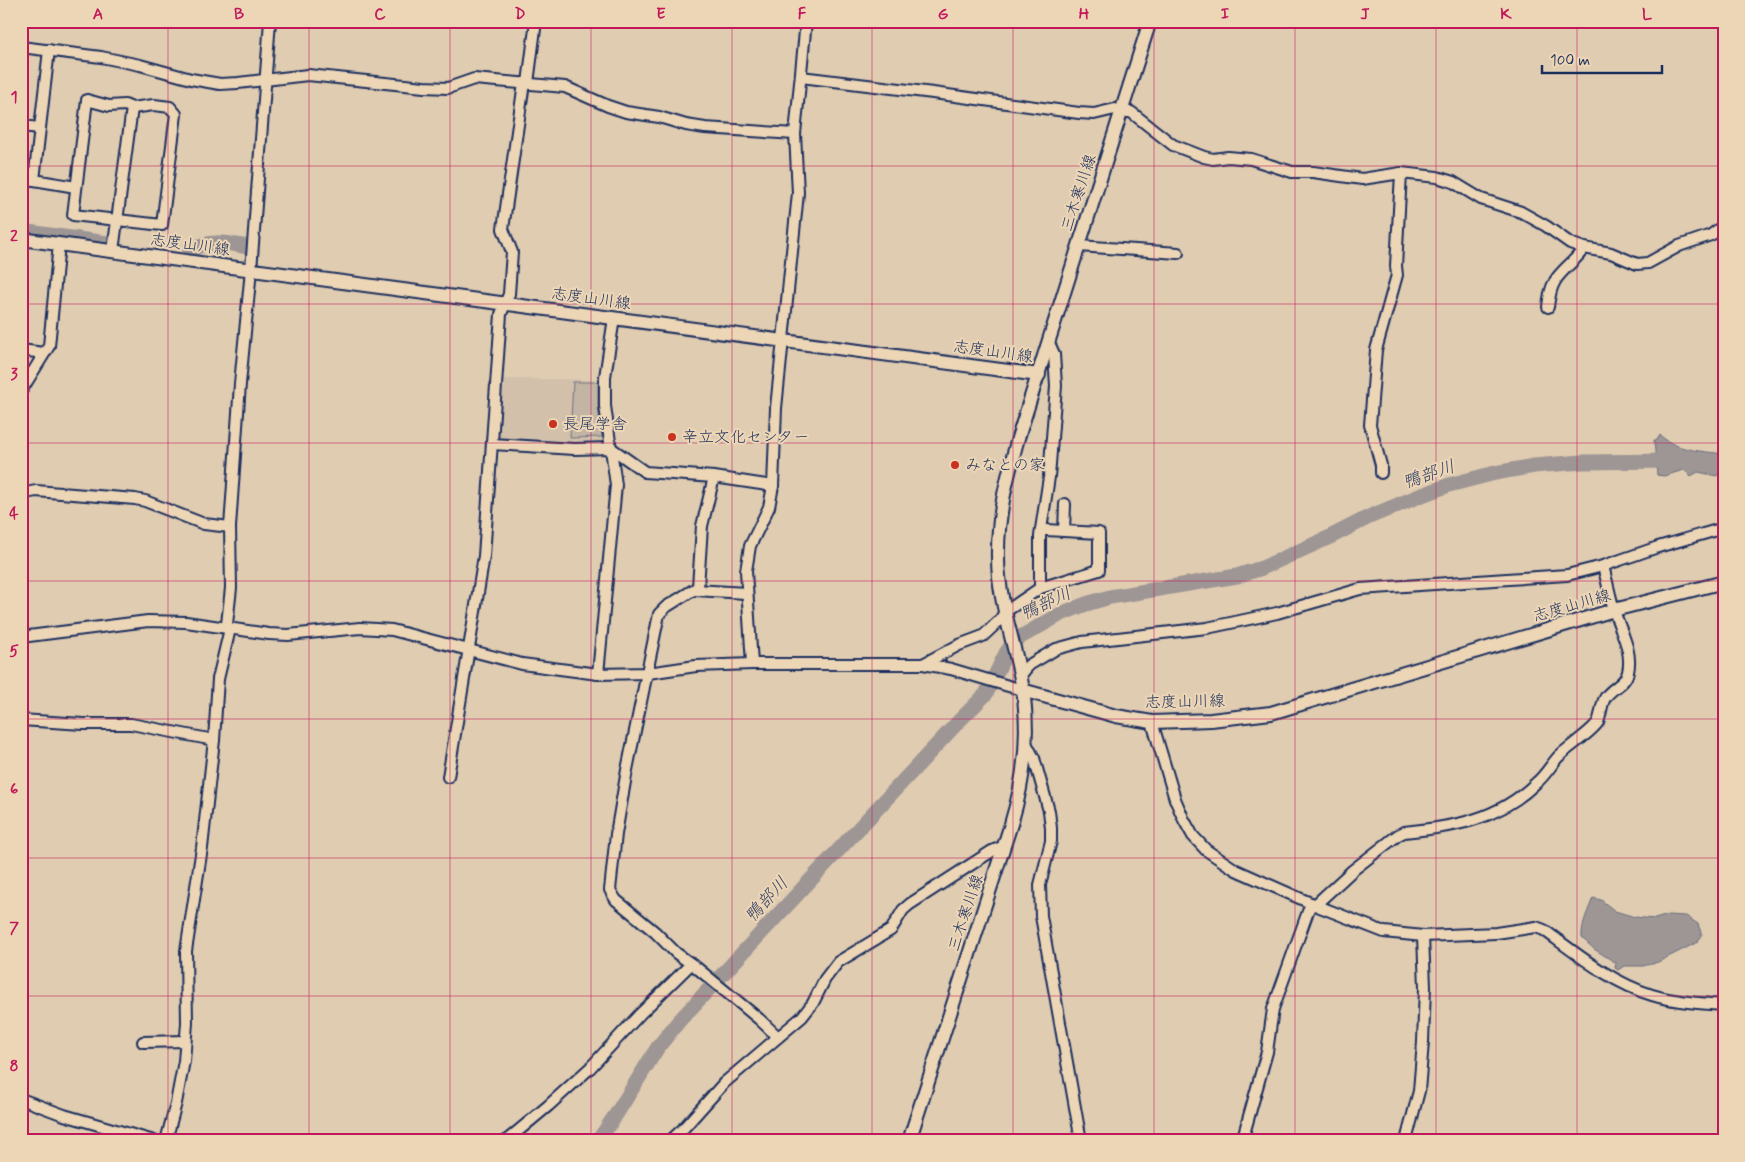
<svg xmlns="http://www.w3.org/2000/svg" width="1745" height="1162" font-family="Mynerve,'Klee One',sans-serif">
	<rect width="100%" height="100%" fill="#e0ccb1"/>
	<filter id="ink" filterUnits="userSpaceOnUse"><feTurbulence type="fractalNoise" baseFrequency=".02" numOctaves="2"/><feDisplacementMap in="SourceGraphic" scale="10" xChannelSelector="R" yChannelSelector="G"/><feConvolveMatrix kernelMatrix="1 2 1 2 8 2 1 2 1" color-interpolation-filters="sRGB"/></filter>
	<g filter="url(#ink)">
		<!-- built -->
		<path fill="#d2c0ab" d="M 503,379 L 562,379 L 604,381 L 608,443 L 605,447 L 499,442 Z"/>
		<!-- green -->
		<path fill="#c3b5a4" stroke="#6f7281" d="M 573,382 L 598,382 L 598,406 L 602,437 L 570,438 Z"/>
		<!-- water -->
		<g fill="#9d9695" stroke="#696d7f">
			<path d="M 1660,435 C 1676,451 1703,451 1724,454 L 1724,472 L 1719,472 L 1717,476 L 1698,472 L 1691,476 L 1684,470 L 1664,476 L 1657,475 L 1654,440 L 1657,440 Z"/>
			<path d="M 1593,898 L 1601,900 L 1615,911 L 1635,917 L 1655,919 L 1668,915 L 1686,916 L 1698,924 L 1702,935 L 1698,942 L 1658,962 L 1643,966 L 1624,966 L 1618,970 L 1615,968 L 1616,963 L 1594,949 L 1582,938 C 1581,924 1588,911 1593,898 Z"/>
		</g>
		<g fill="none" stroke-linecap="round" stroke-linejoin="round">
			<!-- river -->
			<g stroke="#9d9695" stroke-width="15">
				<path d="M 21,231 L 107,243"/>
				<path d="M 190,250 C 211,239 226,243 248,247"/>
				<path d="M 598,1141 L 617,1113 L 658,1047 L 679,1021 L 959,721 L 986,694 L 1006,653 L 1017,639 L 1061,614 L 1086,604 L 1110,597 L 1237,576 L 1262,568 L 1330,537 L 1369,517 L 1417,497 L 1449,485 L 1495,473 L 1534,466 L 1582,462 L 1675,461"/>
			</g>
			<defs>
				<g id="minor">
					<path d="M 21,47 L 101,57 L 140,65 L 191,79 L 220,84 L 238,83 L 308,75 L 424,87 L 448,88 L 474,79 L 565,87 L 608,106 L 626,112 L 659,117 L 686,125 L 705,128 L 795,134"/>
					<path d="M 49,50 L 34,180 L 76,187"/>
					<path d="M 801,77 L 933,93 L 1079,113 L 1094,114 L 1115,109 L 1122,112 L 1131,112 L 1173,145 L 1204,157 L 1213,159 L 1228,157 L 1251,159 L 1292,172 L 1313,172 L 1362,179 L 1401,173 L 1437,177 L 1453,182 L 1481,199 L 1521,212 L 1546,226 L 1570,243 L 1584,248 L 1611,253 L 1637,264 L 1648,263 L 1679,246 L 1711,235 L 1724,225"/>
					<path d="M 528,83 L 536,21"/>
					<path d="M 87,100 L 109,106 L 125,105 L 132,108 L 154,105 L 170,107 L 176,114 L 162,225 L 73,215 Z"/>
					<path d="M 21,126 L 40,128"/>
					<path d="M 21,178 L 34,180"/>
					<path d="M 1079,246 L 1178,253"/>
					<path d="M 113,251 L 132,108"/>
					<path d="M 1548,307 C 1549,298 1550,289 1555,281 C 1562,269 1576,261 1584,248"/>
					<path d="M 21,350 L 44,353"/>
					<path d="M 21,391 L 49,346 L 59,244"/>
					<path d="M 493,444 L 574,449 L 611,448 L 645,472 L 714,477 L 773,486"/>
					<path d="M 1381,473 L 1381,465 L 1370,425 L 1376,350 L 1397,275 L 1396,266 L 1401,173"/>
					<path d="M 714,477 L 702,526 L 698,587 L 666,607 L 659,614 L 627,770 L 616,834 L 610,890 L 616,900 L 655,932 L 676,953 L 697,968 L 759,1019 L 778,1037"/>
					<path d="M 21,494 L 36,491 L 135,499 L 145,501 L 204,524 L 230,527"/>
					<path d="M 1064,531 L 1065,504"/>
					<path d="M 1040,588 L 1099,570 L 1099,533 L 1046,530"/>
					<path d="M 695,590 L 746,593"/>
					<path d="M 21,637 L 148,621 L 186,622 L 269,634 L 288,635 L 360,628 L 392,630 L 522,664 L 598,674 L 648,673 L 696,666 L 752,664 L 923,664 L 951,669 L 1022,690"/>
					<path d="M 752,664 L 746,571 L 750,546 L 769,507 L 773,486 L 776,408 L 798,193 L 795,134 L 806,21"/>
					<path d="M 923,664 L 959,645 L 983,636 L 1000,620 L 1005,612 L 1040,588 L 1040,536 L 1049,477 L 1056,386 L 1054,354 L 1049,343"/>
					<path d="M 598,674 L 616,485 L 605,406 L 605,377 L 614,318"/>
					<path d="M 1020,676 L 1029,665 L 1056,649 L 1082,642 L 1207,628 L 1277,613 L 1360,589 L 1567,575 L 1603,566 L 1658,547 L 1724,528"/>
					<path d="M 21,720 L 83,724 L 131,724 L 214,740"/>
					<path d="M 1152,722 L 1175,799 L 1184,820 L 1193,836 L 1206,850 L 1236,870 L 1315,905 L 1384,932 L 1423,936 L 1496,933 L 1536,927 L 1544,930 C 1577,954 1612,983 1652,995 C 1675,1002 1700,1003 1724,1005"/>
					<path d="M 1026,743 L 1034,758 L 1049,811 L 1051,828 L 1051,841 L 1040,885 L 1041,916 L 1081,1141"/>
					<path d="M 448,777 L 484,556 L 501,314 L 509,294 L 512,252 L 503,229 L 524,83"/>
					<path d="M 1315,905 L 1353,870 L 1398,835 L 1404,832 C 1454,827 1498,820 1536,783 C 1545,776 1551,765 1558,757 C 1567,748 1593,731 1598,722 C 1601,715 1601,707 1604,700 C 1609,688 1625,686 1628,672 C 1633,650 1620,631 1614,610 C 1610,596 1607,581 1603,566"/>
					<path d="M 143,1042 L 185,1041"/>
					<path d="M 21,1099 L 64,1115 L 154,1141"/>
					<path d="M 166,1141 L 176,1103 L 184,1061 L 187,1023 L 186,951 L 202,848 L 214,740 L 218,679 L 229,633 L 227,624 L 231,588 L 230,527 L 240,384 L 251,270 L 270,21"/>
					<path d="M 506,1141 L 548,1106 L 590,1068 L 640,1014 L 691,964"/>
					<path d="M 670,1141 L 682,1130 L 724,1083 L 802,1017 L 813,1003 L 825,979 L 838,962 L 891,930 L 903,910 L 910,904 L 992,851 L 999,848 L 1004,848"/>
					<path d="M 1242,1141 L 1267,1052 L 1273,1009 L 1311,903"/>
					<path d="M 1406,1141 L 1419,1091 L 1423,1042 L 1425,987 L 1423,936"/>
				</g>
				<g id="major">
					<path d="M 21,239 L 1039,375"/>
					<path d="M 1022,690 L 1116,716 L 1152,722 L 1211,720 L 1271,713 L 1614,610 L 1724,582"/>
					<path d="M 909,1141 L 1011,824 C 1026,775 1031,725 1020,674 C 1012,635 998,597 998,558 C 997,516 1007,478 1018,438 L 1150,21"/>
				</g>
			</defs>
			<!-- minor casing -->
			<use href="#minor" stroke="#1b2f5e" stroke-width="14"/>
			<!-- major casing -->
			<use href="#major" stroke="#1b2f5e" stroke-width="16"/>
			<!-- minor -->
			<use href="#minor" stroke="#edd6b6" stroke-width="10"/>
			<!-- major -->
			<use href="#major" stroke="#edd6b6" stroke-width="12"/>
		</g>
	</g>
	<!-- grid -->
	<path fill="none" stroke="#c2185b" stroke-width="1" stroke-opacity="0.55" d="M 168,21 L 168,1141M 309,21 L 309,1141M 450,21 L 450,1141M 591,21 L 591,1141M 732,21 L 732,1141M 872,21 L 872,1141M 1013,21 L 1013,1141M 1154,21 L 1154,1141M 1295,21 L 1295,1141M 1436,21 L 1436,1141M 1577,21 L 1577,1141M 21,166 L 1724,166M 21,304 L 1724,304M 21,443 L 1724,443M 21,581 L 1724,581M 21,719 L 1724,719M 21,858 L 1724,858M 21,996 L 1724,996"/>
	<!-- markers -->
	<g fill="#c8321e" stroke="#edd6b6" stroke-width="2">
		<circle cx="553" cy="424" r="5"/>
		<circle cx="672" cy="437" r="5"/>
		<circle cx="955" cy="465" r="5"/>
	</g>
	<g text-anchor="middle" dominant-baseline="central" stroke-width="4" stroke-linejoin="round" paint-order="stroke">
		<!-- street labels -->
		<g font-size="16" fill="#1b2f5e" stroke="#edd6b6">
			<text transform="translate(1079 193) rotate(-72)">三木寒川線</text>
			<text transform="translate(190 245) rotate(8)">志度山川線</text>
			<text transform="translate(591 299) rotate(8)">志度山川線</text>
			<text transform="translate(993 352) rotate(8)">志度山川線</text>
			<text transform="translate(1572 606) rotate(-16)">志度山川線</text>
			<text transform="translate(1185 702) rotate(-1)">志度山川線</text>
			<text transform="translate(966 913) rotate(-72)">三木寒川線</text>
		</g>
		<!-- poi labels -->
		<g font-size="16" fill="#1b2f5e" stroke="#edd6b6" text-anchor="start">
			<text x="563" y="424">長尾学舎</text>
			<text x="682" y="437">辛立文化センター</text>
			<text x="965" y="465">みなとの家</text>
		</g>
		<!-- water labels -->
		<g font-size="18" font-style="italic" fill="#354469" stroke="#edd6b6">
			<text transform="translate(1429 475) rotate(-19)">鴨部川</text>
			<text transform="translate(1046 604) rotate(-25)">鴨部川</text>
			<text transform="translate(767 900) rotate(-47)">鴨部川</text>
		</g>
	</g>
	<!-- margin -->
	<rect width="1745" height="1162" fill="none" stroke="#edd6b6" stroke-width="55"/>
	<!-- scale -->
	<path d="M1542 65v8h120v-8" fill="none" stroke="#1b2f5e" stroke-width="2.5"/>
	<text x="1550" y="65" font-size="15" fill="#1b2f5e" stroke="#edd6b6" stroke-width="4" paint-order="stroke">100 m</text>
	<rect x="28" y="28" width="1690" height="1106" fill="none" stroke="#c2185b" stroke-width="2"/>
	<g font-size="16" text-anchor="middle" font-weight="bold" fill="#c2185b">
		<text x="98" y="19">A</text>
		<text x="239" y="19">B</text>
		<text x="380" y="19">C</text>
		<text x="520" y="19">D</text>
		<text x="661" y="19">E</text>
		<text x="802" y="19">F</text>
		<text x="943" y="19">G</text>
		<text x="1084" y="19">H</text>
		<text x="1225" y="19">I</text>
		<text x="1365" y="19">J</text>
		<text x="1506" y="19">K</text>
		<text x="1647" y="19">L</text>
		<text x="14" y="102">1</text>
		<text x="14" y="241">2</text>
		<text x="14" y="379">3</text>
		<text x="14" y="518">4</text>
		<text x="14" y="656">5</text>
		<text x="14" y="794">6</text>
		<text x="14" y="933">7</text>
		<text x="14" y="1071">8</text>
	</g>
</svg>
